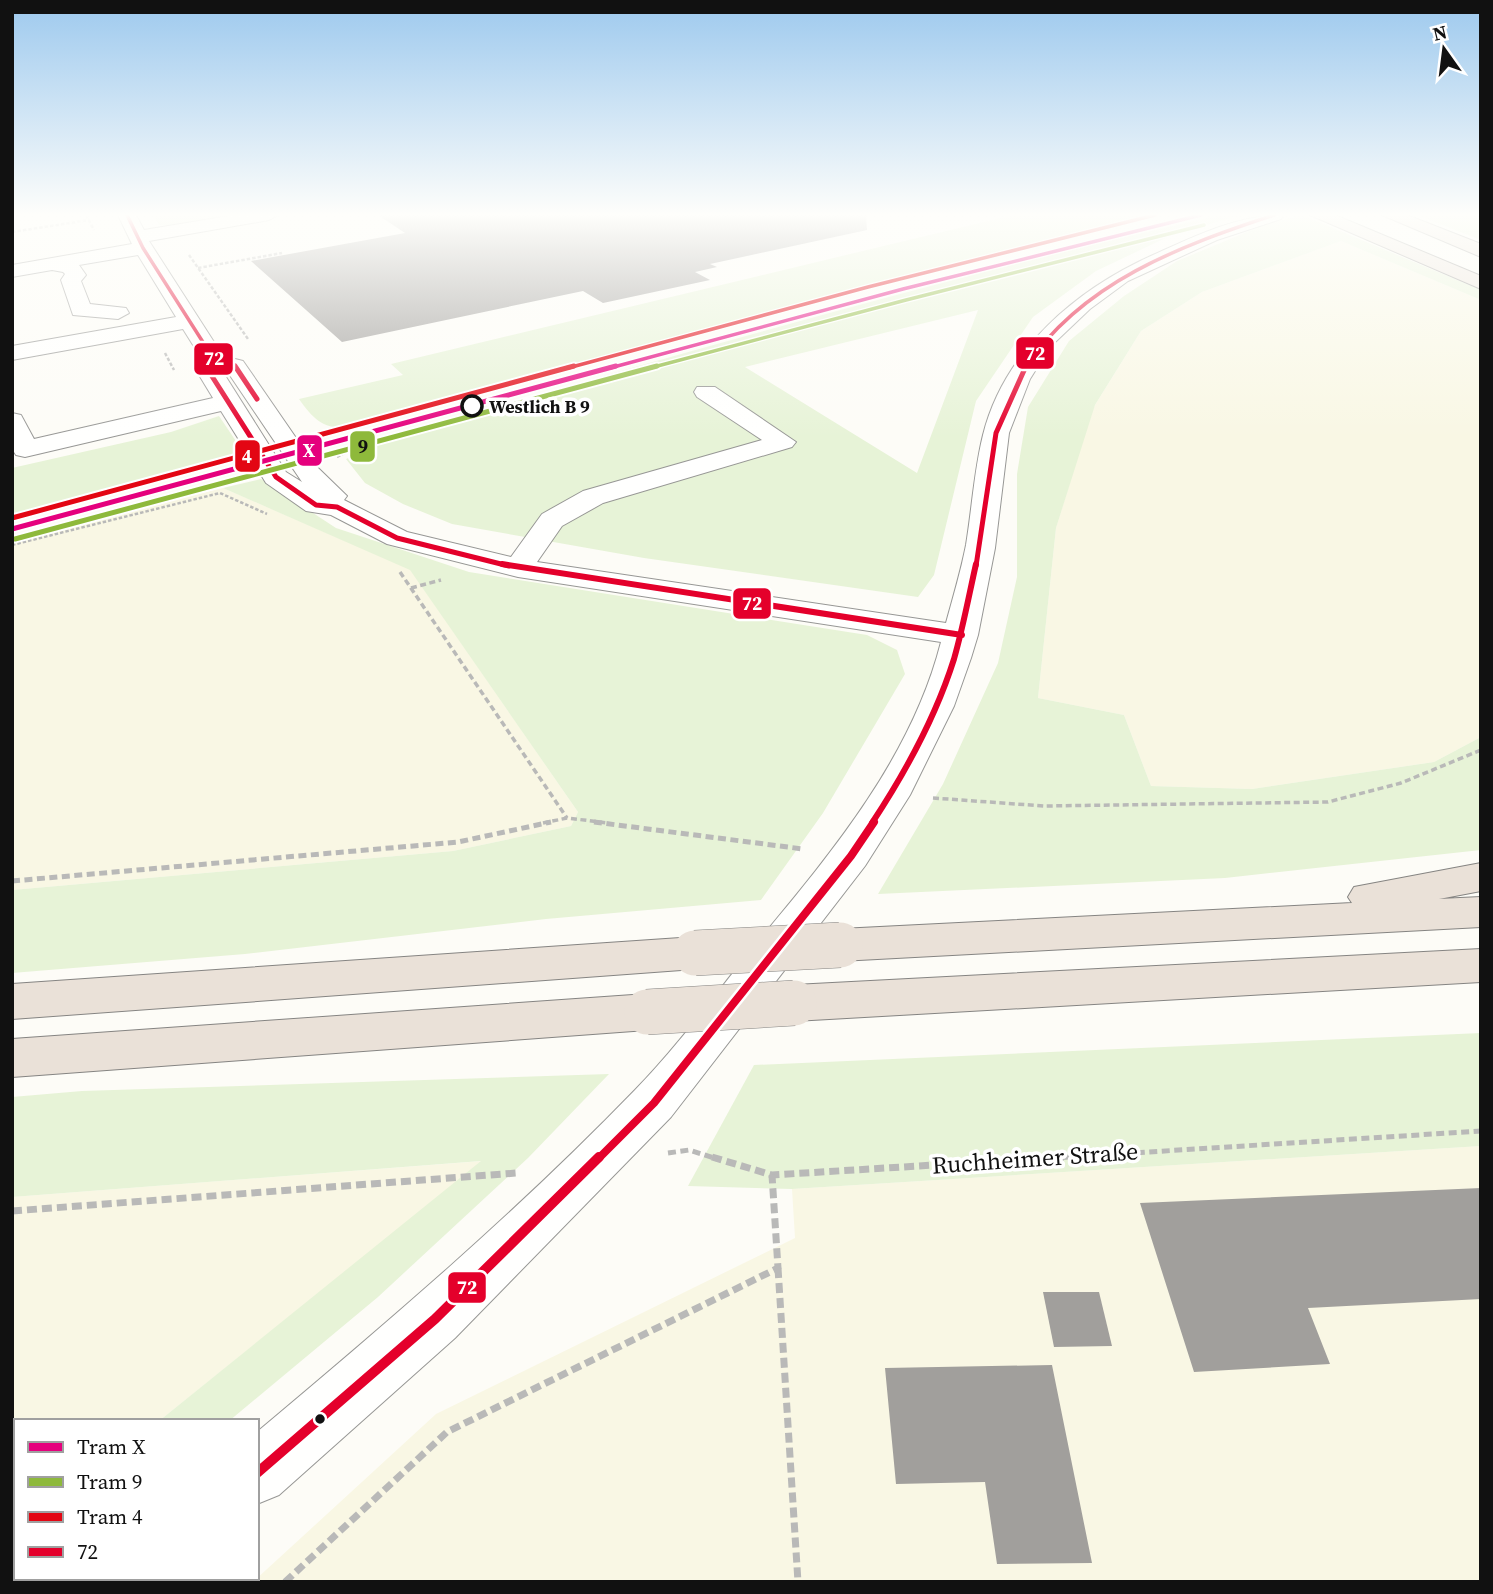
<svg xmlns="http://www.w3.org/2000/svg" width="1493" height="1594" font-family="'Source Serif 4',serif">
	<rect width="100%" height="100%" fill="#fdfcf7"/>
	<!-- farmland -->
	<g fill="#f9f7e4">
		<path d="M 1341,241 L 1481,300 L 1481,737 L 1434,762 L 1252,789 L 1151,786 L 1124,715 L 1038,698 L 1056,528 L 1092,410 L 1141,331 L 1202,292 Z"/>
		<path d="M 223,488 L 410,569 L 578,812 L 571,826 L 453,851 L 12,890 L 12,539 Z"/>
		<path d="M 1481,1146 L 1481,1582 L 253,1582 L 436,1414 L 795,1238 L 792,1189 Z"/>
		<path d="M 483,1161 L 159,1421 L 16,1421 L 16,1536 L 12,1539 L 12,1197 Z"/>
	</g>
	<!-- green -->
	<g fill="#e7f3d7" fill-rule="evenodd">
		<path d="M 153,215 L 243,215 L 181,226 L 159,225 Z"/>
		<path d="M 1013,215 L 1164,215 L 856,288 L 349,428 C 323,429 313,419 299,399 L 403,375 L 391,364 Z"/>
		<path d="M 1220,215 L 1242,215 L 1174,234 L 1096,271 L 1033,317 L 976,401 L 934,575 L 918,597 L 644,558 L 452,524 L 403,504 L 365,483 L 346,459 L 370,449 L 366,444 C 649,363 932,280 1220,215 ZM 978,310 L 917,473 L 745,367 Z"/>
		<path d="M 1302,215 L 1481,290 L 1481,300 L 1341,241 L 1202,292 L 1141,331 L 1095,405 L 1056,528 L 1038,698 L 1124,715 L 1151,786 L 1252,789 L 1434,762 L 1481,737 L 1481,850 L 1225,878 L 878,894 L 943,784 L 998,663 L 1017,577 L 1017,474 L 1028,407 L 1069,341 L 1124,296 L 1177,261 L 1266,224 Z"/>
		<path d="M 1417,215 L 1481,215 L 1481,240 Z"/>
		<path d="M 219,416 L 246,456 L 12,515 L 12,468 L 171,432 Z"/>
		<path d="M 261,479 L 336,528 L 469,572 L 867,635 L 897,650 L 905,674 L 823,813 L 761,900 L 546,919 L 245,954 L 12,973 L 12,890 L 453,851 L 571,826 L 578,812 L 410,570 L 223,488 Z"/>
		<path d="M 1481,1033 L 1481,1146 L 792,1189 L 688,1186 L 754,1065 Z"/>
		<path d="M 609,1074 L 528,1158 L 378,1297 L 229,1421 L 159,1421 L 481,1161 L 12,1197 L 12,1097 L 82,1091 Z"/>
	</g>
	<!-- building -->
	<g fill="#a19f9c">
		<path d="M 378,215 L 866,215 L 867,230 L 710,264 L 717,267 L 695,272 L 710,280 L 603,303 L 583,291 L 342,342 L 251,261 L 405,233 Z"/>
		<path d="M 1481,1188 L 1481,1299 L 1308,1308 L 1330,1364 L 1194,1372 L 1140,1203 Z"/>
		<path d="M 1043,1292 L 1099,1292 L 1112,1346 L 1054,1347 Z"/>
		<path d="M 1052,1365 L 1092,1563 L 997,1564 L 985,1482 L 896,1484 L 885,1368 Z"/>
	</g>
	<g fill="none" stroke-linecap="round" stroke-linejoin="round">
		<defs>
			<g id="minor">
				<path d="M 118,215 L 136,215 L 144,230 L 235,215 L 278,215 L 269,220 L 149,241 L 223,356 L 243,361 L 314,464 L 347,496 L 344,500 L 407,532 L 511,557 L 542,514 L 583,491 L 762,440 L 697,397 L 694,392 L 697,387 L 715,387 L 796,442 L 792,447 L 603,503 L 562,526 L 537,562 L 946,623 C 953,597 961,571 966,545 C 972,509 974,471 983,435 C 1004,350 1077,289 1153,255 C 1195,236 1237,215 1284,215 L 1281,219 L 1217,240 L 1128,281 L 1090,309 L 1050,347 L 1030,379 L 1009,433 L 995,548 L 978,635 L 971,658 L 954,706 L 910,795 L 865,866 L 671,1117 L 455,1338 L 279,1495 L 257,1504 L 257,1432 C 387,1323 517,1212 635,1090 C 680,1044 719,989 760,939 C 834,850 912,756 941,642 L 518,577 L 387,544 L 331,515 L 306,511 L 266,483 L 221,411 L 25,457 L 16,455 L 12,449 L 12,413 L 21,415 L 34,439 L 213,398 L 196,370 L 203,361 L 183,329 L 12,360 L 12,346 L 176,317 L 138,255 L 79,265 L 86,275 L 81,281 L 90,304 L 126,308 L 129,313 L 118,319 L 73,315 L 61,280 L 65,274 L 63,272 L 52,270 L 12,277 L 12,265 L 132,244 ZM 221,369 L 227,371 L 302,482 L 286,472 Z"/>
				<path d="M 99,1578 L 168,1578 L 167,1582 L 98,1582 Z"/>
			</g>
			<g id="highway">
				<path d="M 1310,215 L 1335,215 L 1481,276 L 1481,289 Z"/>
				<path d="M 1382,215 L 1407,215 L 1481,244 L 1481,257 Z"/>
				<path d="M 1481,863 L 1481,891 L 1439,899 L 1481,897 L 1481,927 L 840,961 L 825,956 L 818,945 L 825,934 L 840,929 L 1352,903 L 1348,897 L 1354,887 Z"/>
				<path d="M 695,937 L 711,942 L 717,953 L 711,964 L 695,969 L 12,1019 L 12,984 Z"/>
				<path d="M 1481,949 L 1481,982 L 794,1021 L 778,1015 L 771,1003 L 778,991 L 794,985 Z"/>
				<path d="M 647,994 L 663,999 L 670,1012 L 663,1025 L 647,1030 L 12,1077 L 12,1039 Z"/>
			</g>
		</defs>
		<!-- minor casing -->
		<use href="#minor" stroke="#979795" stroke-width="2"/>
		<!-- highway casing -->
		<use href="#highway" stroke="#858482" stroke-width="2"/>
		<!-- path-far3 -->
		<g stroke="#b9b9b8" stroke-width="2.5" stroke-dasharray="3.5 2" stroke-linecap="butt">
			<path d="M 86,215 L 94,230"/>
			<path d="M 12,232 L 89,220"/>
			<path d="M 189,255 L 248,339"/>
			<path d="M 198,268 L 282,253"/>
			<path d="M 165,353 L 174,370"/>
			<path d="M 319,432 L 350,429"/>
			<path d="M 337,457 L 364,443"/>
			<path d="M 12,545 L 220,493 L 267,514"/>
		</g>
		<!-- path-far2 -->
		<g stroke="#b9b9b8" stroke-width="3.5" stroke-dasharray="6 3.5" stroke-linecap="butt">
			<path d="M 400,572 L 567,818"/>
			<path d="M 411,588 L 441,580"/>
			<path d="M 933,798 L 1044,806 L 1328,802 L 1401,783 L 1481,750"/>
			<path d="M 543,823 L 567,818 L 608,823"/>
		</g>
		<!-- path-far1 -->
		<g stroke="#b9b9b8" stroke-width="5" stroke-dasharray="8 4.5" stroke-linecap="butt">
			<path d="M 594,822 L 803,849"/>
			<path d="M 12,881 L 458,842 L 551,822"/>
			<path d="M 668,1153 L 689,1150 L 717,1159"/>
			<path d="M 1037,1159 L 1481,1131"/>
		</g>
		<!-- path -->
		<g stroke="#b9b9b8" stroke-width="7" stroke-dasharray="10 5" stroke-linecap="butt">
			<path d="M 712,1157 L 772,1175 L 1065,1157"/>
			<path d="M 12,1211 L 517,1173"/>
			<path d="M 778,1268 L 798,1582"/>
			<path d="M 61,1582 L 65,1578"/>
			<path d="M 285,1582 L 447,1432 L 778,1268 L 772,1175"/>
		</g>
		<!-- minor -->
		<use href="#minor" fill="#fffffe" fill-rule="evenodd"/>
		<!-- highway -->
		<use href="#highway" fill="#eae1d8" fill-rule="evenodd"/>
		<defs>
			<g id="highway-bridge">
				<path d="M 695,953 L 840,945"/>
				<path d="M 647,1012 L 794,1003"/>
			</g>
		</defs>
		<!-- highway-bridge casing -->
		<use href="#highway-bridge" stroke="#858482" stroke-width="46" stroke-linecap="butt"/>
		<!-- highway-bridge -->
		<use href="#highway-bridge" stroke="#eae1d8" stroke-width="45"/>
		<defs>
			<g id="bus-1-far4">
				<path d="M 127,215 L 143,248 L 215,361 L 236,368"/>
				<path d="M 210,368 L 215,361"/>
				<path d="M 1025,368 C 1082,282 1180,246 1274,215"/>
			</g>
			<g id="bus-1-far3">
				<path d="M 211,366 L 208,370 L 276,477 L 316,505 L 337,507 L 397,538 L 509,566"/>
				<path d="M 235,366 L 257,399"/>
				<path d="M 976,566 L 996,433 L 1026,366"/>
			</g>
			<g id="bus-1-far2">
				<path d="M 502,564 L 962,635"/>
				<path d="M 872,823 C 905,773 936,716 954,659 C 963,628 969,595 976,564"/>
			</g>
			<path id="bus-1-far1" d="M 598,1159 L 654,1103 L 851,856 L 874,822"/>
			<path id="bus-1" d="M 257,1473 L 435,1319 L 599,1157"/>
		</defs>
		<!-- bus-1-far4 casing -->
		<use href="#bus-1-far4" stroke="#fff" stroke-width="6"/>
		<!-- bus-1-far3 casing -->
		<use href="#bus-1-far3" stroke="#fff" stroke-width="9"/>
		<!-- bus-1-far2 casing -->
		<use href="#bus-1-far2" stroke="#fff" stroke-width="10"/>
		<!-- bus-1-far1 casing -->
		<use href="#bus-1-far1" stroke="#fff" stroke-width="13"/>
		<!-- bus-1 casing -->
		<use href="#bus-1" stroke="#fff" stroke-width="16"/>
		<!-- bus-1-far4 -->
		<use href="#bus-1-far4" stroke="#e4002b" stroke-width="3.5"/>
		<!-- bus-1-far3 -->
		<use href="#bus-1-far3" stroke="#e4002b" stroke-width="5"/>
		<!-- bus-1-far2 -->
		<use href="#bus-1-far2" stroke="#e4002b" stroke-width="6"/>
		<!-- bus-1-far1 -->
		<use href="#bus-1-far1" stroke="#e4002b" stroke-width="8"/>
		<!-- bus-1 -->
		<use href="#bus-1" stroke="#e4002b" stroke-width="10"/>
		<defs>
			<path id="tram-1-far1" d="M 610,368 L 903,289 L 1201,215"/>
			<path id="tram-1" d="M 12,529 L 616,366"/>
			<path id="tram-2-far1" d="M 650,368 L 906,300 L 1204,225"/>
			<path id="tram-2" d="M 15,539 L 657,366"/>
			<path id="tram-3-far1" d="M 568,368 L 868,287 L 1155,215"/>
			<path id="tram-3" d="M 12,518 L 574,366"/>
		</defs>
		<!-- tram-1-far1 casing -->
		<use href="#tram-1-far1" stroke="#fff" stroke-width="6"/>
		<!-- tram-1 casing -->
		<use href="#tram-1" stroke="#fff" stroke-width="9"/>
		<!-- tram-2-far1 casing -->
		<use href="#tram-2-far1" stroke="#fff" stroke-width="6"/>
		<!-- tram-2 casing -->
		<use href="#tram-2" stroke="#fff" stroke-width="9"/>
		<!-- tram-3-far1 casing -->
		<use href="#tram-3-far1" stroke="#fff" stroke-width="6"/>
		<!-- tram-3 casing -->
		<use href="#tram-3" stroke="#fff" stroke-width="9"/>
		<!-- tram-1-far1 -->
		<use href="#tram-1-far1" stroke="#e5007d" stroke-width="3.5"/>
		<!-- tram-1 -->
		<use href="#tram-1" stroke="#e5007d" stroke-width="5"/>
		<!-- tram-2-far1 -->
		<use href="#tram-2-far1" stroke="#8eb93b" stroke-width="3.5"/>
		<!-- tram-2 -->
		<use href="#tram-2" stroke="#8eb93b" stroke-width="5"/>
		<!-- tram-3-far1 -->
		<use href="#tram-3-far1" stroke="#e30613" stroke-width="3.5"/>
		<!-- tram-3 -->
		<use href="#tram-3" stroke="#e30613" stroke-width="5"/>
	</g>
	<!-- sky -->
	<linearGradient id="sky" x2="0" y2="1"><stop stop-color="#9dc9ee"/><stop offset="0.49" stop-color="#fefefb"/><stop offset="1" stop-color="#fefefb" stop-opacity="0"/></linearGradient>
	<rect width="1493" height="438" fill="url(#sky)"/>
	<!-- markers -->
	<circle fill="#fff" stroke="#111" stroke-width="3.5" cx="472" cy="406" r="10"/>
	<circle fill="#111" stroke="#fff" stroke-width="2.5" cx="320" cy="1419" r="6"/>
	<g text-anchor="middle" dominant-baseline="central" stroke-width="7" stroke-linejoin="round" paint-order="stroke">
		<!-- far-stop labels -->
		<g font-size="18" font-weight="bold" fill="#111" stroke="#fff" text-anchor="start">
			<text x="489" y="406">Westlich B 9</text>
		</g>
		<!-- near-street labels -->
		<g font-size="24" fill="#111" stroke="#fff">
			<text transform="translate(1035 1158) rotate(-4)">Ruchheimer Straße</text>
		</g>
	</g>
	<g stroke="#fff" stroke-width="2.5">
		<rect x="1015" y="336" width="40" height="34" rx="7" fill="#e4002b"/>
		<rect x="193" y="342" width="41" height="34" rx="7" fill="#e4002b"/>
		<rect x="349" y="430" width="27" height="33" rx="7" fill="#8eb93b"/>
		<rect x="296" y="434" width="27" height="33" rx="7" fill="#e5007d"/>
		<rect x="234" y="439" width="27" height="34" rx="7" fill="#e30613"/>
		<rect x="732" y="587" width="40" height="33" rx="7" fill="#e4002b"/>
		<rect x="447" y="1271" width="40" height="33" rx="7" fill="#e4002b"/>
	</g>
	<g font-size="19" text-anchor="middle" font-weight="bold" fill="#fff">
		<text x="1035" y="360">72</text>
		<text x="214" y="365">72</text>
		<text x="309" y="457">X</text>
		<text x="247" y="463">4</text>
		<text x="752" y="610">72</text>
		<text x="467" y="1294">72</text>
	</g>
	<g font-size="19" text-anchor="middle" font-weight="bold" fill="#111">
		<text x="363" y="453">9</text>
	</g>
	<!-- border -->
	<rect width="1493" height="1594" fill="none" stroke="#111111" stroke-width="28"/>
	<!-- legend -->
	<rect x="14" y="1419" width="245" height="161" fill="#ffffff" stroke="#a0a0a0" stroke-width="2"/>
	<rect x="28" y="1442" width="35" height="10" fill="#e5007d" stroke="#a0a0a0" stroke-width="2"/>
	<text x="77" y="1454" font-size="21" fill="#111111">Tram X</text>
	<rect x="28" y="1477" width="35" height="10" fill="#8eb93b" stroke="#a0a0a0" stroke-width="2"/>
	<text x="77" y="1489" font-size="21" fill="#111111">Tram 9</text>
	<rect x="28" y="1512" width="35" height="10" fill="#e30613" stroke="#a0a0a0" stroke-width="2"/>
	<text x="77" y="1524" font-size="21" fill="#111111">Tram 4</text>
	<rect x="28" y="1547" width="35" height="10" fill="#e4002b" stroke="#a0a0a0" stroke-width="2"/>
	<text x="77" y="1559" font-size="21" fill="#111111">72</text>
	<!-- north arrow -->
	<g transform="translate(1444 49) rotate(346)" stroke="#ffffff" stroke-width="5" paint-order="stroke">
	<path d="M0-5L12 26L0 18L-12 26Z" fill="#111111"/>
	<text y="-10" font-size="19" font-weight="bold" text-anchor="middle" fill="#111111">N</text>
	</g>
</svg>
